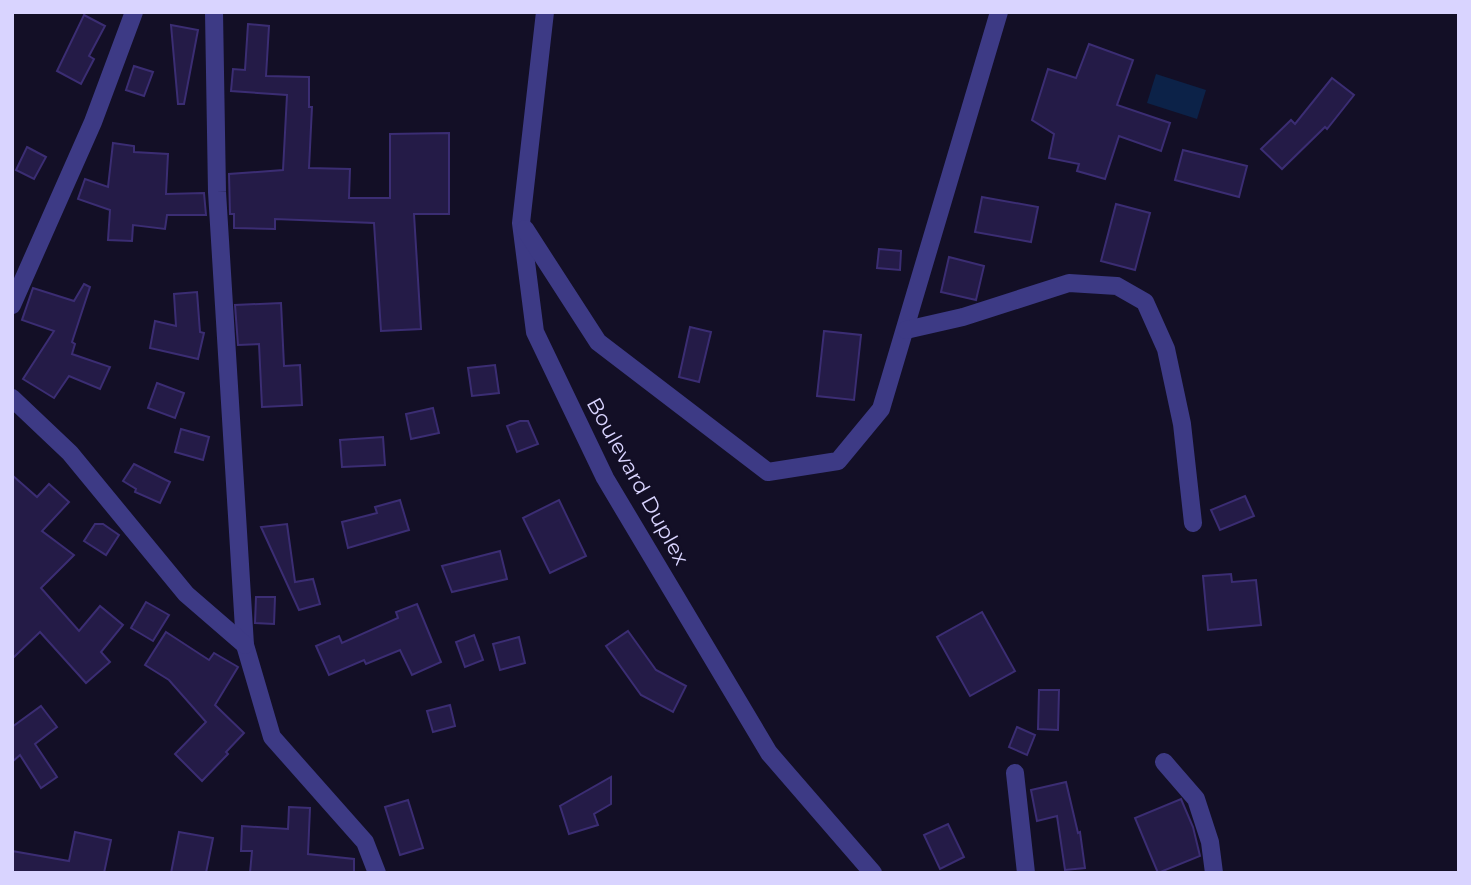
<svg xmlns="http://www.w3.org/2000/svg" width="1471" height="885" font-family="Montserrat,sans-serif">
	<rect width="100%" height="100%" fill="#130f26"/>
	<!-- water -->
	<path fill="#0c2248" d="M 1156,74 L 1206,90 L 1197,119 L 1147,103 Z"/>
	<!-- building -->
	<g fill="#241b47" stroke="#3b2d73" stroke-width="2">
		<path d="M 84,15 L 105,26 L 89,56 L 94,59 L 81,84 L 57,71 Z"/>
		<path d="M 248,24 L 269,26 L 266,76 L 309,77 L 309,107 L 312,107 L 309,168 L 350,169 L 349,198 L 390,198 L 390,134 L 449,133 L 449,214 L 414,214 L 421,329 L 381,331 L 374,223 L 275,219 L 275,229 L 234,228 L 234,214 L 230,214 L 229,174 L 283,170 L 287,95 L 231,91 L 233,69 L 245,70 Z"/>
		<path d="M 171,25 L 198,30 L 184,104 L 178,104 Z"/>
		<path d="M 1089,44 L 1133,60 L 1117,105 L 1170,123 L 1161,151 L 1119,136 L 1105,179 L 1077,171 L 1079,164 L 1049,158 L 1054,134 L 1032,120 L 1048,69 L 1076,78 Z"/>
		<path d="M 134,66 L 153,72 L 144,96 L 126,90 Z"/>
		<path d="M 1332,78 L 1354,95 L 1327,129 L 1325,127 L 1282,169 L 1261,149 L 1291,120 L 1295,124 Z"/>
		<path d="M 113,143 L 134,146 L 134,152 L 168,154 L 166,194 L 204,193 L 206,215 L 167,215 L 165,229 L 133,225 L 132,241 L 108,240 L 110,210 L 78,199 L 85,179 L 108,187 Z"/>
		<path d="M 27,147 L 46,157 L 34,179 L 16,170 Z"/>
		<path d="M 1183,150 L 1247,166 L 1239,197 L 1175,180 Z"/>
		<path d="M 982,197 L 1038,207 L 1031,242 L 975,232 Z"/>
		<path d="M 1116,204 L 1150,213 L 1135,270 L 1101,261 Z"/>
		<path d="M 879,249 L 901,251 L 900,270 L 877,268 Z"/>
		<path d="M 949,257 L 984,266 L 976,300 L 941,292 Z"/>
		<path d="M 84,284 L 90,287 L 72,342 L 75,344 L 72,354 L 110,367 L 100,389 L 69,376 L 54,398 L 23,379 L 54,331 L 22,320 L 33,288 L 74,301 Z"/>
		<path d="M 197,292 L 200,332 L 204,333 L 198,359 L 150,348 L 155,321 L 176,326 L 174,294 Z"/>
		<path d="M 281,303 L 284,366 L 300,365 L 302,405 L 262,407 L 259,344 L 238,345 L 235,305 Z"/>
		<path d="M 690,327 L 711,332 L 699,382 L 679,377 Z"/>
		<path d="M 824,331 L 861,335 L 854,400 L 817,396 Z"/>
		<path d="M 495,365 L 499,393 L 472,396 L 468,368 Z"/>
		<path d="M 157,383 L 184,393 L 175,418 L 148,408 Z"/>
		<path d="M 433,408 L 439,433 L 411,439 L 406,414 Z"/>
		<path d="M 520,421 L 528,421 L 538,444 L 517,452 L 507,426 Z"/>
		<path d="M 181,429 L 209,437 L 203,460 L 175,452 Z"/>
		<path d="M 383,437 L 385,465 L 342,467 L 340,440 Z"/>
		<path d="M 134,464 L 170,482 L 160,503 L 135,492 L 136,489 L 123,481 Z"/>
		<path d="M 12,475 L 37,497 L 49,484 L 69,502 L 42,531 L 74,555 L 41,588 L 79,631 L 100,606 L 123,625 L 101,652 L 110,662 L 86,683 L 40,632 L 12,659 Z"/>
		<path d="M 1245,496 L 1254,516 L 1220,530 L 1211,510 Z"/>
		<path d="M 400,500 L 409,530 L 348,548 L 342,522 L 377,513 L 375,507 Z"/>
		<path d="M 559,500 L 586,556 L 550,573 L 523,518 Z"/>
		<path d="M 95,524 L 103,524 L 119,535 L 106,555 L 84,541 Z"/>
		<path d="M 287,524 L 295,582 L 313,579 L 320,604 L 299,610 L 261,527 Z"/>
		<path d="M 500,551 L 507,579 L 452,592 L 442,566 Z"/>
		<path d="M 1231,574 L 1232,582 L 1256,580 L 1261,625 L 1208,630 L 1203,576 Z"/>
		<path d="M 256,597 L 275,597 L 274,624 L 255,623 Z"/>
		<path d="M 146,602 L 169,615 L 153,641 L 131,628 Z"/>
		<path d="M 417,604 L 441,662 L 412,675 L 400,650 L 366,664 L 364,660 L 329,675 L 316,646 L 339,636 L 342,643 L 398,618 L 396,612 Z"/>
		<path d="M 982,612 L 1015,671 L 970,696 L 937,637 Z"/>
		<path d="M 628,631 L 656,670 L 686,686 L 673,712 L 641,695 L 606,646 Z"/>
		<path d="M 166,632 L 209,660 L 214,653 L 238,667 L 215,705 L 244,733 L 226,752 L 228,754 L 202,781 L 175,754 L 206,722 L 169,680 L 145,665 Z"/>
		<path d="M 474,635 L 483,660 L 465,667 L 456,642 Z"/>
		<path d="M 519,637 L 525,663 L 500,670 L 493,644 Z"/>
		<path d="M 1039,690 L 1059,690 L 1058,730 L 1038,729 Z"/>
		<path d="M 450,705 L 455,726 L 433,732 L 427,711 Z"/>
		<path d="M 41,706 L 57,727 L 35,744 L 57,777 L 41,788 L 20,755 L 12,762 L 12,727 Z"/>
		<path d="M 1017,727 L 1035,735 L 1027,755 L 1009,747 Z"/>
		<path d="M 611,777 L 611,804 L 594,814 L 598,825 L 569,834 L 560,806 Z"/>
		<path d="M 1066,782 L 1078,833 L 1080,832 L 1085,868 L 1065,870 L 1057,816 L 1037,821 L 1031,790 Z"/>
		<path d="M 1181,799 L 1193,827 L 1200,856 L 1158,873 L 1135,818 Z"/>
		<path d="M 408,800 L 423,848 L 400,855 L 385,807 Z"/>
		<path d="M 289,807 L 310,808 L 308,854 L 354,859 L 354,873 L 250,873 L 252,851 L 241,851 L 242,826 L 288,829 Z"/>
		<path d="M 948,824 L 964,857 L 940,869 L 924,835 Z"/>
		<path d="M 75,832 L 111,840 L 104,873 L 12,873 L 12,851 L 69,861 Z"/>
		<path d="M 179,832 L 213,838 L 206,873 L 171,873 Z"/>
	</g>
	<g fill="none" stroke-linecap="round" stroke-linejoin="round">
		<!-- minor -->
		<g stroke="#3d3a85" stroke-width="18">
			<path d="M 214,12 L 217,192 L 245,645 L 272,737 L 365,842 L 377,873"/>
			<path d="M 545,12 L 521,223 L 535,332 L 605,478 L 769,753 L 873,873"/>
			<path d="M 525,229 L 598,342 L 768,472 L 838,461 L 881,409 L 999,12"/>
			<path d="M 12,305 L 93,122 L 134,12"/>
			<path d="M 906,330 L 963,317 L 1069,283 L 1117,286 L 1145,302 L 1166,349 L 1182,424 L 1193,523"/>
			<path d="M 12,398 L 70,453 L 186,594 L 245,645"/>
			<path d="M 1164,762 L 1196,799 L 1210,842 L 1214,873"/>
			<path d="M 1015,773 L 1026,873"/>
		</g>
	</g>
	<g text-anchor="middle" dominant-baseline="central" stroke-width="5" stroke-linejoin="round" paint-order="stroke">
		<!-- street labels -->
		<g font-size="21" fill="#d9d4ff" stroke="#130f26">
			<text transform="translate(638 481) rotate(61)">Boulevard Duplex</text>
		</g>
	</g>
	<!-- border -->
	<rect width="1471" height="885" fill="none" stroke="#d9d4ff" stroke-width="28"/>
</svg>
